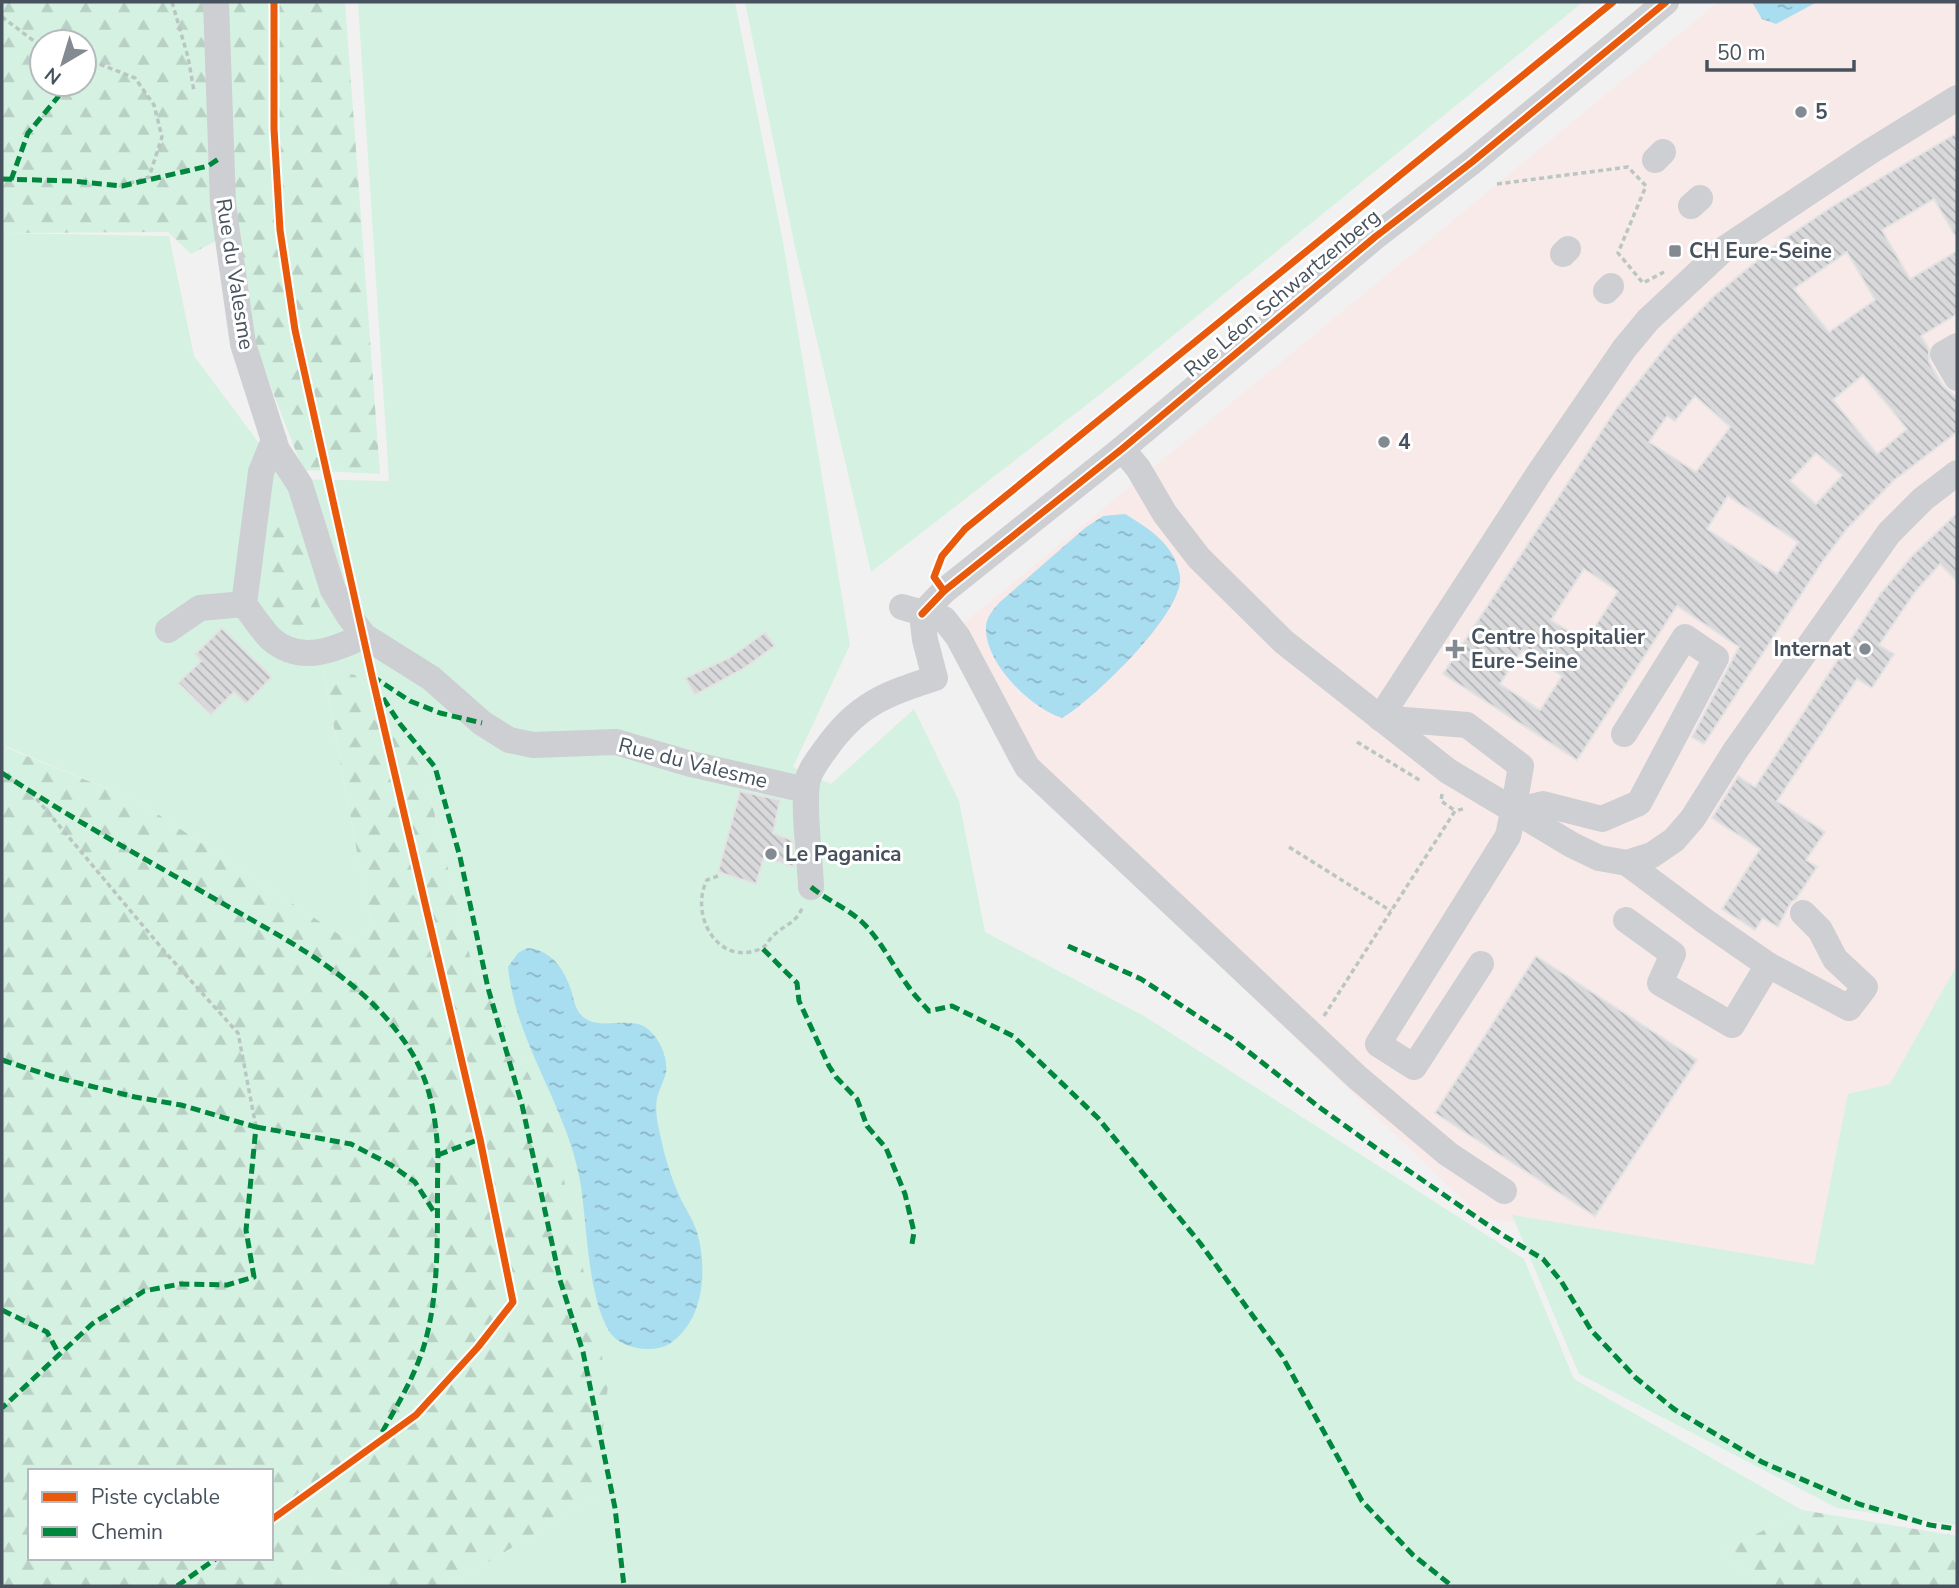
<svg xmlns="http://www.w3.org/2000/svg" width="1959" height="1588" font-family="'Nunito Sans',sans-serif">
	<defs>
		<pattern id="forest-firs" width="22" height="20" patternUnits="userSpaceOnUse" patternTransform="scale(1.75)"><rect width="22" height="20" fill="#d5f1e2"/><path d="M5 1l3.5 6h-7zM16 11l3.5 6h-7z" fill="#b8d1c4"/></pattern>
		<pattern id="water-ripples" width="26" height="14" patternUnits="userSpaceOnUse" patternTransform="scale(1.75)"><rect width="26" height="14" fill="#a9ddf0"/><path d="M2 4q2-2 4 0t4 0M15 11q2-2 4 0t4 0" fill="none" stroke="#8bb6c6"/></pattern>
		<pattern id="building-back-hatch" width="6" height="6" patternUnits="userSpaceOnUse" patternTransform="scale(1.75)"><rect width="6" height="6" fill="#d9d9db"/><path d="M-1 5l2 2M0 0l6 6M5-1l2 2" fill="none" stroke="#b2b3b5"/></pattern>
	</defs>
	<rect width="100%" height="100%" fill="#f2f1f1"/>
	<!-- medical -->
	<path fill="#f8eae8" d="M 1718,2 L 1957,2 L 1957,1290 L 1482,1218 L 1008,762 L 946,638 Z"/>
	<!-- grass -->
	<g fill="#d5f1e2">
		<path d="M 358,2 L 735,2 L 783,242 L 850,645 L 793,767 L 831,784 L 914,709 L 959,801 L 985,932 L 1144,1016 L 1524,1259 L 1574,1379 L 1802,1510 L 1722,1552 L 1762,1586 L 449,1586 L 595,1497 L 551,1120 L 470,956 L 424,772 L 323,669 L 371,928 L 349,941 L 138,801 L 2,745 L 2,233 L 169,236 L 194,356 L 286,479 L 389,481 Z"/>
		<path d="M 745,2 L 1583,2 L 1121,378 L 871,572 L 795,247 Z"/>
		<path d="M 1957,965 L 1957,1525 L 1837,1508 L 1579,1374 L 1512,1215 L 1814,1265 L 1848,1094 L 1890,1084 Z"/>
		<path d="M 327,1568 L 387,1586 L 304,1586 Z"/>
	</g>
	<!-- forest -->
	<g fill="url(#forest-firs)" fill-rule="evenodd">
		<path d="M 2,2 L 345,2 L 380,474 L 303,470 L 255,346 L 237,230 L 191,254 L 168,232 L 2,233 ZM 42,42 L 84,42 L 84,84 L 42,84 Z"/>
		<path d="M 274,525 L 299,525 L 314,590 L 328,630 L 275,622 L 267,579 Z"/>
		<path d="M 323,668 L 355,675 L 424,772 L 470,956 L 551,1119 L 608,1385 L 595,1497 L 449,1586 L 387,1586 L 328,1568 L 304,1586 L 2,1586 L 2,746 L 138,801 L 349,941 L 371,928 ZM 30,1471 L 271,1471 L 271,1558 L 30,1558 Z"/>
		<path d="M 1802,1510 L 1957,1536 L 1957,1586 L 1762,1586 L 1722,1552 Z"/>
	</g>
	<!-- water -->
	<g fill="url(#water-ripples)">
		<path d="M 1752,2 L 1817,2 L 1776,24 L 1762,19 Z"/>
		<path d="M 1125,514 C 1150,529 1175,545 1180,576 C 1185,612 1092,701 1062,718 C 1031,708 987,665 986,630 C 985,618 993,610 1000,602 L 1085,528 L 1103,516 Z"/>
		<path d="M 527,948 C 553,950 565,971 572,993 C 574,1001 576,1011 583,1017 C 602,1032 631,1014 649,1030 C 660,1039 668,1058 666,1073 C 664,1081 659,1089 657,1098 C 655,1110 657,1122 660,1134 C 664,1154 670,1175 679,1195 C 684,1207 693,1219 697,1232 C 706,1262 705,1304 685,1329 C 674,1343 664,1350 645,1349 C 632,1348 616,1343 609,1331 C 588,1296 587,1227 581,1186 C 569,1108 516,1046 508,967 L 518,953 Z"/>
	</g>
	<!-- building -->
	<g fill="url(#building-back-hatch)" stroke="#e3e3e4" stroke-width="2" fill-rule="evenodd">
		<path d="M 1957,133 L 1957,239 L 1934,199 L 1882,230 L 1910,279 L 1957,251 L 1957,314 L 1921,336 L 1929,349 L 1929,362 L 1943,386 L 1957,398 L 1957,432 L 1893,481 L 1846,530 L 1822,562 L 1704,744 L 1692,737 L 1739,647 L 1677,606 L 1577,760 L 1443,674 L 1616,409 L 1673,338 L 1713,297 L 1781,241 L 1833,206 ZM 1847,252 L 1875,300 L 1829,332 L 1794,289 ZM 1863,375 L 1907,429 L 1877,454 L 1833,400 ZM 1695,396 L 1730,427 L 1696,472 L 1649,442 L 1667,416 L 1675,421 ZM 1816,453 L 1842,475 L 1816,504 L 1790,481 ZM 1728,496 L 1798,542 L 1777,574 L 1707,529 ZM 1584,569 L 1618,591 L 1585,642 L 1551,620 ZM 1522,650 L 1562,676 L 1540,710 L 1500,684 Z"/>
		<path d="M 1957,513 L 1957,581 L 1940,564 L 1915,592 L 1879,645 L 1894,654 L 1872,688 L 1857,679 L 1777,801 L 1825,832 L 1806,860 L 1817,867 L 1796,899 L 1791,902 L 1778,927 L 1763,918 L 1755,930 L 1722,909 L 1760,849 L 1712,818 L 1738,776 L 1755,787 L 1881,593 L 1912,556 Z"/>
		<path d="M 222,628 L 272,677 L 246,704 L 234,692 L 211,715 L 178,683 L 201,661 L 195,654 Z"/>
		<path d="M 765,632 L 775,646 L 743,669 L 695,695 L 685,678 L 731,657 Z"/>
		<path d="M 740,791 L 780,800 L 773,833 L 792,840 L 794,867 L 764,857 L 756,884 L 718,872 Z"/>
		<path d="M 1536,956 L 1697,1060 L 1595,1216 L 1435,1113 Z"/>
	</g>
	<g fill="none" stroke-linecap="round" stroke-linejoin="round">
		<!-- path -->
		<g stroke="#bac6c3" stroke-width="3.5" stroke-dasharray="5 3.5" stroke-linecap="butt">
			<path d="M 172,2 L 188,57 L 194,91"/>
			<path d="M 2,17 L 42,47"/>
			<path d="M 84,58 L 135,78 L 154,105 L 162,137 L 149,177 L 122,186"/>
			<path d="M 1497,184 L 1628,167 L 1646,186 L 1618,253 L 1643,283 L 1664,272"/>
			<path d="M 1357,742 L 1421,781"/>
			<path d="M 31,792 L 165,952 L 238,1033 L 256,1127"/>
			<path d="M 1442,794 L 1441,801 L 1454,810"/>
			<path d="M 1289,847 L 1391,911"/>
			<path d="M 718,876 L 707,880 C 689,915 718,967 760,949 C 767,947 769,938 775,934 C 785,925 797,922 802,908"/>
			<path d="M 1324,1016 L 1455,811 L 1466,808"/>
		</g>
		<!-- minor -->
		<g stroke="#cdcfd2" stroke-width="26">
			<path d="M 216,2 L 223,204 L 243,344 L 277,450 L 300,485 L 333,590 L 349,616 L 364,636 L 431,678 L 482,723 L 509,740 L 533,745 L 616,742 L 691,764 L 806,790"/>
			<path d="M 1655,160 L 1663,152"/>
			<path d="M 1691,206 L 1700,198"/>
			<path d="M 1563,254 L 1568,249"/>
			<path d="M 1606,291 L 1611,286"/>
			<path d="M 1957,346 L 1943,354 L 1957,378"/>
			<path d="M 1122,449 L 1138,468 L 1165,514 L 1199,558 L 1284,642 L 1448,771 L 1572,845 L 1599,858 L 1627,863 L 1652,855 L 1674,840 L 1693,818 L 1735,751 L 1889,533 L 1923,499 L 1957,473"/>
			<path d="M 244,604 C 252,615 261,629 271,639 C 300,664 332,651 364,636"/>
			<path d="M 902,607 L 944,619 L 958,637 L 1027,767 L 1358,1078 L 1448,1154 L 1504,1191"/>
			<path d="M 922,614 L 944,591 L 1122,449 L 1375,237 L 1472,162 L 1666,2"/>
			<path d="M 168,630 L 200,608 L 244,604 L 261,472 L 274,440"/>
			<path d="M 1513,812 L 1521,766 L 1467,725 L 1380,718 L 1541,470 L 1624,349 L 1648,320 L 1724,249 L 1871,151 L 1957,98"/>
			<path d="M 1627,863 L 1706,922 L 1768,965 L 1849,1008 L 1865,987 L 1835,959 L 1820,930 L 1803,913"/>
			<path d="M 811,887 C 810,857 803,811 807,783 C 809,771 817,761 825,750 C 857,704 884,695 935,678 L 925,640 L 922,614"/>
			<path d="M 1626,920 L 1673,954 L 1660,983 L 1732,1025 L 1768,965"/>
			<path d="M 1481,964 L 1414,1067 L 1378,1044 L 1508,836 L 1513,812 L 1543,804 L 1602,819 L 1639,803 L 1716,658 L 1685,637 L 1624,734"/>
		</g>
		<!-- quiet -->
		<g stroke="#00873e" stroke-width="5" stroke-dasharray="10 5" stroke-linecap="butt">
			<path d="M 2,179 L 73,181 L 122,186 L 208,166 L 220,158"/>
			<path d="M 11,180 L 28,133 L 58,97 L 63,84"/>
			<path d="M 372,676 L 410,701 L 440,713 L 482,723"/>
			<path d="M 383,698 L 400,724 L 435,767 L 460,857 L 488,988 L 522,1105 L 560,1280 L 583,1352 L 615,1508 L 624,1586"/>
			<path d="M 2,773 C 69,817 138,855 208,895 C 282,938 366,977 412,1053 C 431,1085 436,1119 438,1155 C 436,1218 442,1289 423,1349 C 413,1380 396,1407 380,1436"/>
			<path d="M 811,887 C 828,901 848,908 864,924 C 881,941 893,966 908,986 C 914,995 922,1003 929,1011 L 952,1006 L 1013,1036 L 1098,1118 L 1200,1243 L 1282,1356 L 1362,1501 L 1413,1555 L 1452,1586"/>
			<path d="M 1068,946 L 1141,979 L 1231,1038 L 1319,1107 L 1383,1153 L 1501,1234 L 1543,1259 L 1561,1281 L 1591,1330 L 1636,1378 L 1674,1409 L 1762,1462 L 1859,1504 L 1930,1525 L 1957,1529"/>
			<path d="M 763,949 L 797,983 L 799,1001 L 829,1066 L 836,1077 L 857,1099 L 867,1126 L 886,1148 L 905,1194 L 914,1232 L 912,1244"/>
			<path d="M 2,1060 L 54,1077 L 135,1097 L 181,1105 L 256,1127 L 246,1230 L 254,1277 L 227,1285 L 180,1284 L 144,1291 L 92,1324 L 2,1408"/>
			<path d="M 256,1127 L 351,1144 L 391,1165 L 415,1182 L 436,1215"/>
			<path d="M 438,1155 L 480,1139"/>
			<path d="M 2,1310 L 47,1332 L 59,1354"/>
			<path d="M 177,1586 L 217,1558"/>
		</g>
		<defs>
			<g id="cycleway">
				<path d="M 944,591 L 934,577 L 942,556 L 965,529 L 1613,2"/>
				<path d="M 922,614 L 944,591 L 1122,449 L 1375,237 L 1472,162 L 1666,2"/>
				<path d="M 271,1520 L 416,1415 L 478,1347 L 513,1302 L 480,1139 L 372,676 L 295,330 L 280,230 L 274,129 L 274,2"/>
			</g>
		</defs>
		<!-- cycleway casing -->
		<use href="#cycleway" stroke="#fff" stroke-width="11"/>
		<!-- cycleway -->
		<use href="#cycleway" stroke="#e8590c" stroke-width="7"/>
	</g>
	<!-- markers -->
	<g fill="#838a91" stroke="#fff" stroke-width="2.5">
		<circle cx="1801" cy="112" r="7"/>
		<rect x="1668" y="244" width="14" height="14" rx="3.5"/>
		<circle cx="1384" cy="442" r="7"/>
		<path d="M1451.5 638.5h7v7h7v7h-7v7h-7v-7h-7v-7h7z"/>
		<circle cx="1865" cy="649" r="7"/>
		<circle cx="771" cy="854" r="7"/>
	</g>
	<g text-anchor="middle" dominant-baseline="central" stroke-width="6" stroke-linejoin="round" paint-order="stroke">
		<!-- poi labels -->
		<g font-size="21" font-weight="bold" fill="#47525e" stroke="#fff" text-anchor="start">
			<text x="1815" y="112">5</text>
			<text x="1689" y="251">CH Eure-Seine</text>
			<text x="1398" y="442">4</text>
			<text x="1471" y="637">Centre hospitalier<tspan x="1471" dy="24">Eure-Seine</tspan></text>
			<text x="1851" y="649" text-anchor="end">Internat</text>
			<text x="785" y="854">Le Paganica</text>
		</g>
		<!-- street labels -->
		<g font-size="21" fill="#47525e" stroke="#fff">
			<text transform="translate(235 274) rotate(81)">Rue du Valesme</text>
			<text transform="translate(1282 293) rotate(-40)">Rue Léon Schwartzenberg</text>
			<text transform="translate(693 763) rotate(14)">Rue du Valesme</text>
		</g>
	</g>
	<!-- border -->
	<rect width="1959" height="1588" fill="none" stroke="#47525e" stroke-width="7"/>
	<!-- legend -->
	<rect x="28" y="1469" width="245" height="91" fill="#ffffff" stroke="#b5babf" stroke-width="2"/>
	<rect x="42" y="1492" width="35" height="10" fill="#e8590c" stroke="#b5babf" stroke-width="2"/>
	<text x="91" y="1504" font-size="21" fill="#47525e">Piste cyclable</text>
	<rect x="42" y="1527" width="35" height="10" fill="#00873e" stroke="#b5babf" stroke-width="2"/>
	<text x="91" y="1539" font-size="21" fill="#47525e">Chemin</text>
	<!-- north arrow -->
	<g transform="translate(63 63) rotate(218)"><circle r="33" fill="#ffffff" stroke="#b5babf" stroke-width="2"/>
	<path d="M0-5L12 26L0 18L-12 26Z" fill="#838a91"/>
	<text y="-10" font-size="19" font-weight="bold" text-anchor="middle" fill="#47525e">N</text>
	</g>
	<!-- scale -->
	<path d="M1707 60v10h147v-10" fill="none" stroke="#47525e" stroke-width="3.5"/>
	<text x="1717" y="60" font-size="21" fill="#47525e" stroke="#ffffff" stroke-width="5" paint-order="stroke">50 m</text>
</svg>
